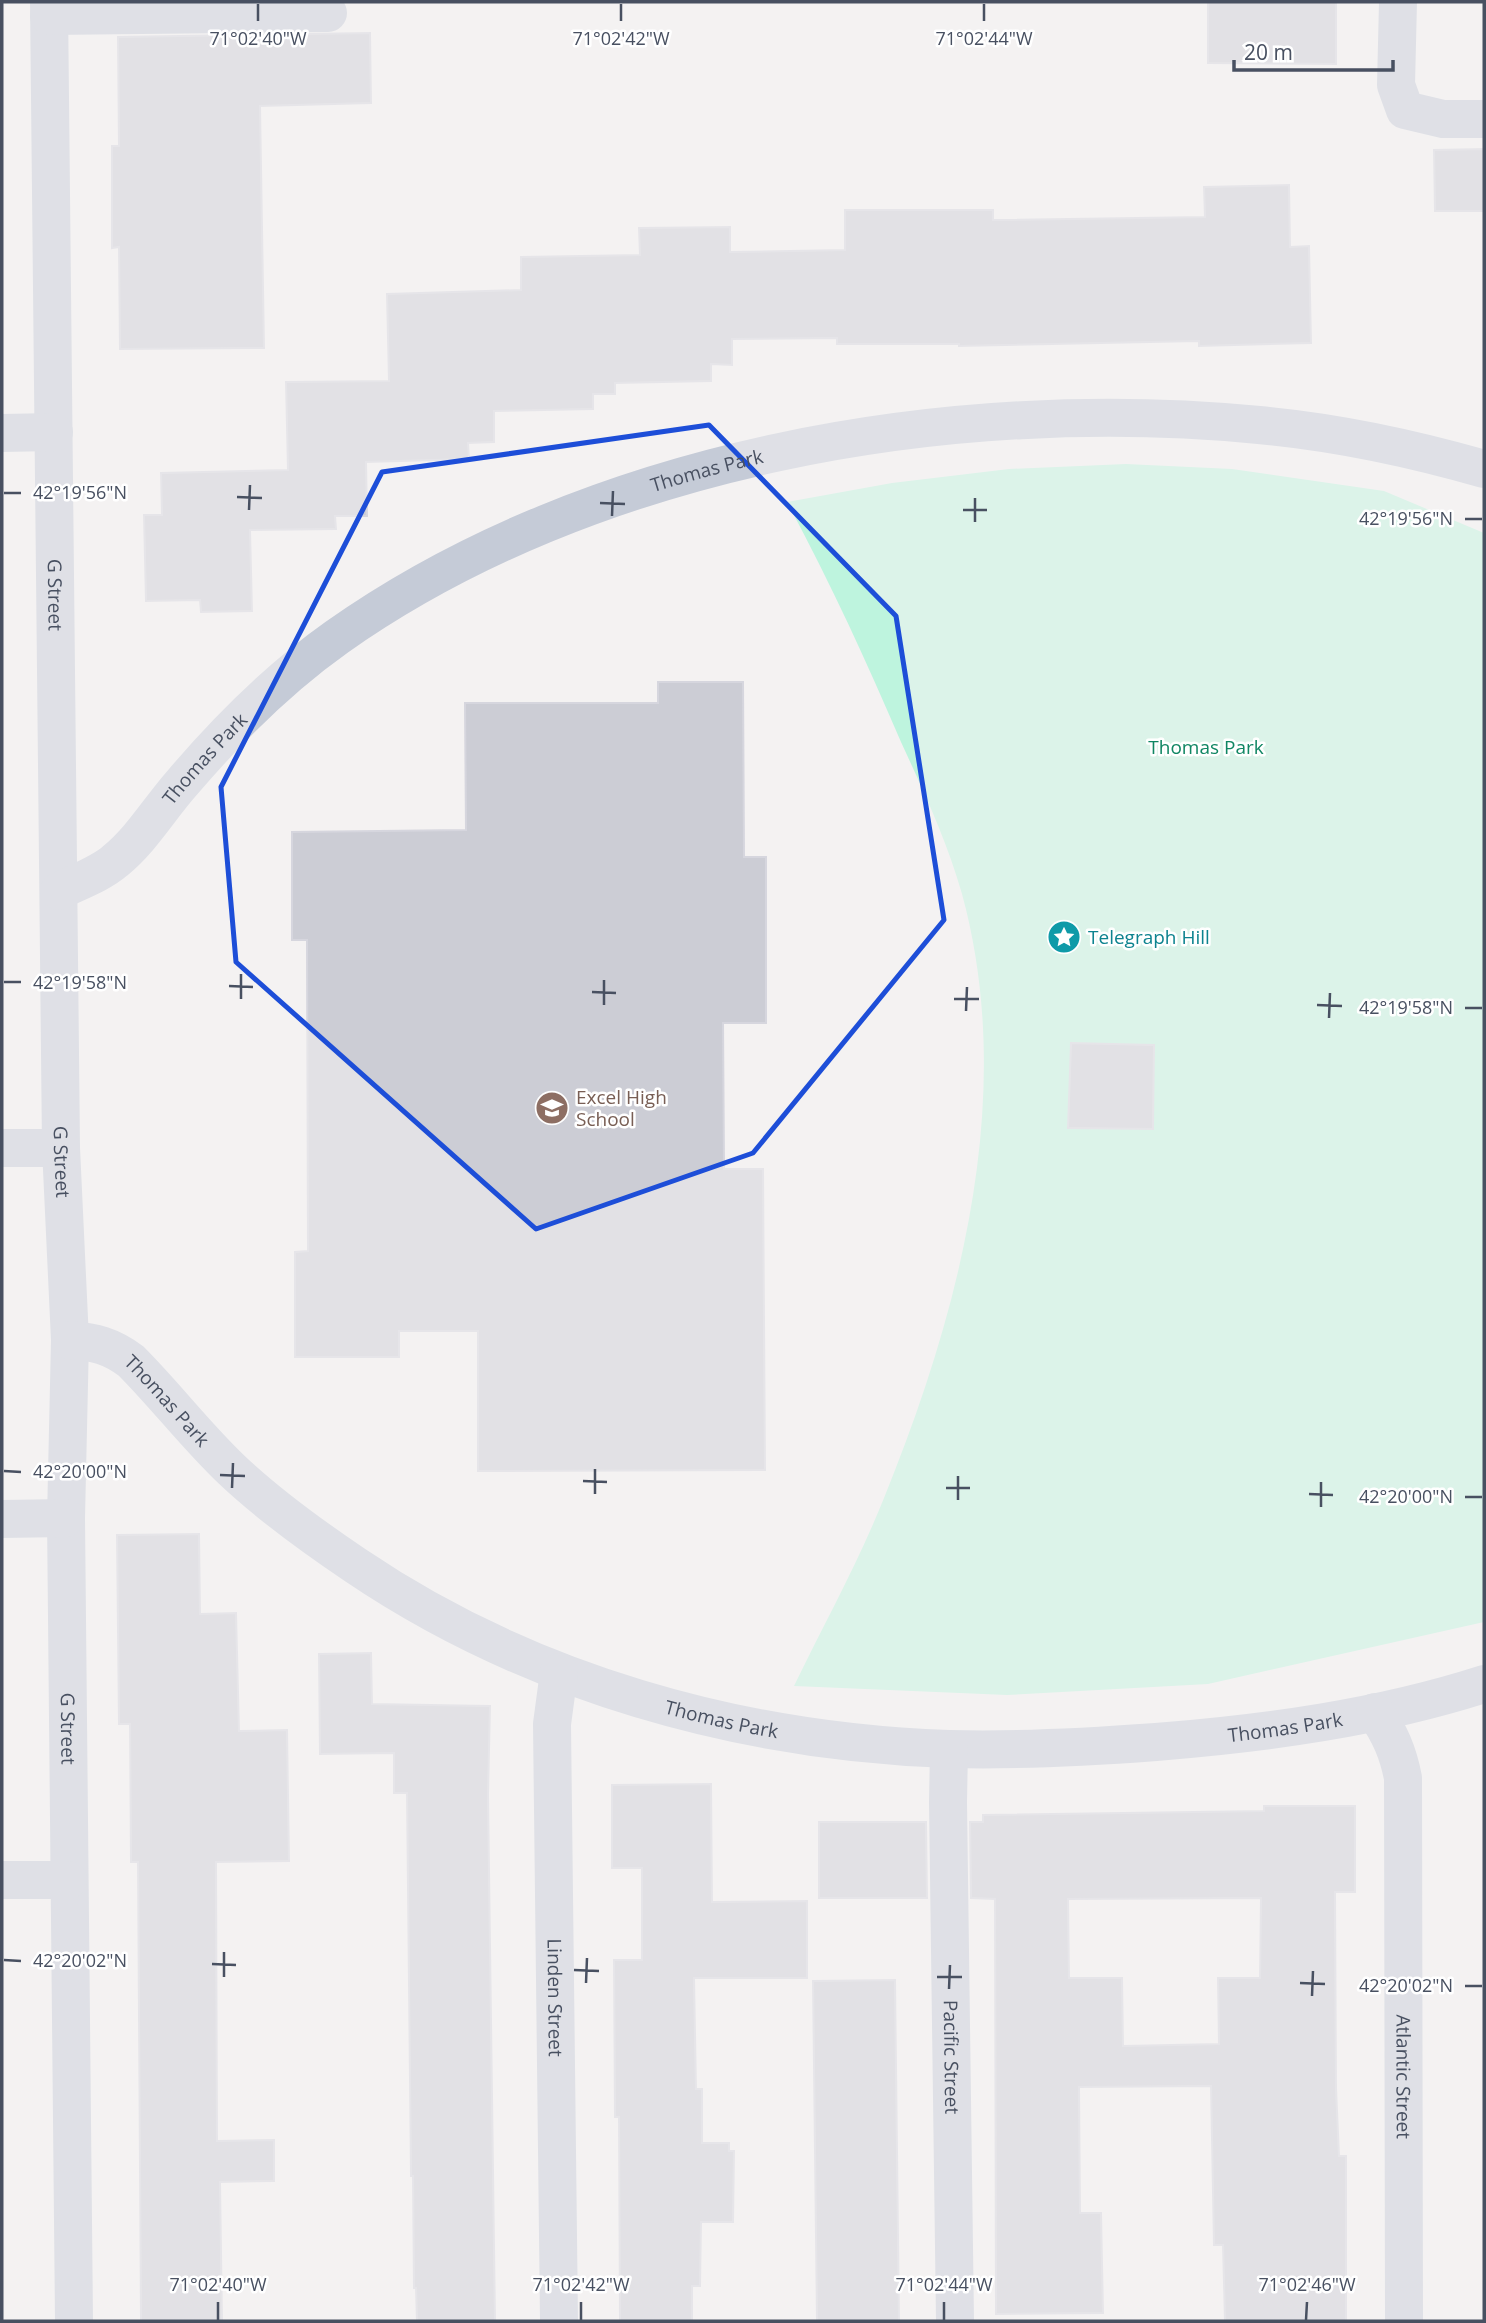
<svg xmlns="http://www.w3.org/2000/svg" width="1486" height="2323" font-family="'Open Sans',sans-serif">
	<rect width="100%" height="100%" fill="#f4f2f2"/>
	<!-- green -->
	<path fill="#bef4de" d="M 1126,464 L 1232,469 L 1384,491 L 1484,533 L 1484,1622 L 1208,1684 L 1007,1695 L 794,1686 C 824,1624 858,1563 884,1498 C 960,1311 1017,1095 962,894 C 947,841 924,792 901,742 C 866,660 829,580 787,502 L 892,483 L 1009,469 Z"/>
	<!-- building -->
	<g fill="#cccdd5" stroke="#d6d6de" stroke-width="2" fill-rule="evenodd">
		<path d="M 1208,2 L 1336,2 L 1336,64 L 1208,63 Z"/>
		<path d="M 370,33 L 371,103 L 260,106 L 264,348 L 120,349 L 119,247 L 112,248 L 112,146 L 119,146 L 118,37 Z"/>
		<path d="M 1484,149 L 1484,211 L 1435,211 L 1434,150 Z"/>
		<path d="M 1289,185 L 1290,247 L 1309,246 L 1311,343 L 1199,346 L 1199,341 L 959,346 L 959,344 L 837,344 L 837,338 L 732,339 L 732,365 L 711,364 L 711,381 L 615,383 L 615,394 L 593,394 L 593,409 L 494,411 L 494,442 L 468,443 L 469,459 L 366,462 L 367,516 L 335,516 L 336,529 L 250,530 L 252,611 L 201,612 L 200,600 L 146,601 L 144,515 L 162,515 L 161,473 L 288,470 L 286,382 L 389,381 L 387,294 L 521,290 L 521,257 L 640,255 L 639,228 L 730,227 L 730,252 L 845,250 L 845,210 L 993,210 L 993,220 L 1205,217 L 1204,187 Z"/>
		<path d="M 658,682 L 743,682 L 744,857 L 766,857 L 766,1023 L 723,1023 L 724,1169 L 763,1169 L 765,1470 L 478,1471 L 478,1331 L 399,1331 L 399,1357 L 295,1357 L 295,1252 L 308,1251 L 307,940 L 292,940 L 292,832 L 466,830 L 465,703 L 658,703 Z"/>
		<path d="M 1071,1043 L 1154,1045 L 1153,1129 L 1068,1128 Z"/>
		<path d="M 199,1534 L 200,1614 L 236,1613 L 239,1731 L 287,1730 L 289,1861 L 216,1862 L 217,2141 L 274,2140 L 274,2181 L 220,2182 L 222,2321 L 141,2321 L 138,1862 L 131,1862 L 130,1724 L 119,1724 L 117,1535 Z"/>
		<path d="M 371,1653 L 372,1704 L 490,1706 L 488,1794 L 495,2321 L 417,2321 L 416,2288 L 414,2288 L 413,2176 L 411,2176 L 407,1793 L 394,1793 L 394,1753 L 320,1754 L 319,1654 Z"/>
		<path d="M 711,1784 L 712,1902 L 807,1901 L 807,1978 L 694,1978 L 696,2089 L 702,2089 L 702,2143 L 729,2143 L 729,2151 L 734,2151 L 733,2222 L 701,2222 L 700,2286 L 692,2286 L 692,2321 L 620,2321 L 619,2117 L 615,2117 L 614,1960 L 642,1960 L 642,1868 L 612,1868 L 612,1785 Z"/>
		<path d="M 1264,1806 L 1355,1806 L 1355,1892 L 1335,1892 L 1336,2088 L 1339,2156 L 1346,2156 L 1346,2321 L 1225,2321 L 1223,2245 L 1214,2245 L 1211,2086 L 1079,2087 L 1080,2213 L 1101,2213 L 1103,2313 L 996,2314 L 995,1899 L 971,1898 L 970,1822 L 983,1822 L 983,1815 L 1264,1811 ZM 1261,1898 L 1260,1978 L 1218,1978 L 1219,2044 L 1123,2046 L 1122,1978 L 1069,1978 L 1068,1899 Z"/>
		<path d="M 819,1822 L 926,1822 L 927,1898 L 819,1898 Z"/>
		<path d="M 895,1980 L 899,2321 L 817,2321 L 813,1981 Z"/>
	</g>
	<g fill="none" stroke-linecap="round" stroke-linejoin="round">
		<!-- minor -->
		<g stroke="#c5cbd7" stroke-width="38">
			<path id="s1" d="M 49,2 L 61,1148 L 70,1340 L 66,1518 L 74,2321"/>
			<path d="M 1398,2 L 1396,85 L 1405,110 L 1443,119 L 1484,119"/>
			<path d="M 49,16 L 328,13"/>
			<path d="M 2,433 L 54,432"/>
			<path id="s2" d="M 59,891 C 77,882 100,874 115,861 C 142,839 159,809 182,783 C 228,729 279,678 337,637 C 592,457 952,395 1259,425 C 1335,432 1411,448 1484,469"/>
			<path d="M 2,1148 L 61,1148"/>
			<path id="s3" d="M 70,1340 C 95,1342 111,1346 131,1361 C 166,1396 196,1436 232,1470 C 269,1505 312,1536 355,1565 C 529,1683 740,1742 949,1749 C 1018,1751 1088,1747 1156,1742 C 1267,1733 1378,1718 1484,1684"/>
			<path d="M 2,1519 L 66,1518"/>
			<path id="s4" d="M 559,1672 L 552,1724 L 559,2321"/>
			<path id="s5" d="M 1375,1712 C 1390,1734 1398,1752 1403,1778 L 1404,2321"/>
			<path id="s6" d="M 949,1749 L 948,1802 L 955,2321"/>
			<path d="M 2,1880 L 68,1880"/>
		</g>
	</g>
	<!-- marked area -->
	<path d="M0 0H1486V2323H0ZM 709,425 L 896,616 L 944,920 L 753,1153 L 536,1229 L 236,962 L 221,787 L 382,472 Z" fill="#f4f2f2" fill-opacity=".55" fill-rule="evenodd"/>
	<path fill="none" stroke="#1d4ed8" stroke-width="5" stroke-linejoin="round" d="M 709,425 L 896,616 L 944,920 L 753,1153 L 536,1229 L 236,962 L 221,787 L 382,472 Z"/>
	<!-- ticks -->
	<path fill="none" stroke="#485061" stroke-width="2.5" d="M 258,21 L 258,4M 621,21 L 621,4M 984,21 L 984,4M 4,493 L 21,493M 237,497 L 262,498M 600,503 L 625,504M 249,510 L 250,485M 963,510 L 987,510M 612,516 L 613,491M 1465,519 L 1482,519M 975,522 L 975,498M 4,982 L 21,982M 229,986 L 253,987M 592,992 L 616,993M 241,999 L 241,974M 954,999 L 979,999M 604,1005 L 604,980M 1317,1005 L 1342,1006M 1465,1008 L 1482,1008M 966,1011 L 967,987M 1329,1018 L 1330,993M 4,1471 L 21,1472M 220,1475 L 245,1476M 583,1481 L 607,1482M 232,1488 L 233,1463M 946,1488 L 970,1488M 595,1494 L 595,1469M 1309,1494 L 1333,1495M 1465,1497 L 1482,1497M 958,1500 L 958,1476M 1321,1507 L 1321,1482M 4,1960 L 21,1961M 212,1964 L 236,1965M 574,1970 L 599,1971M 224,1977 L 224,1952M 937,1977 L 962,1977M 586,1983 L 587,1958M 1300,1983 L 1325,1984M 1465,1986 L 1482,1986M 949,1989 L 950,1965M 1312,1996 L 1313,1971M 218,2320 L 218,2302M 581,2320 L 581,2302M 944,2320 L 944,2302M 1306,2320 L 1307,2302"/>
	<!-- icons -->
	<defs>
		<symbol id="sight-disc" viewBox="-11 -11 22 22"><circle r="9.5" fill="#0f9aa8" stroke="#fff"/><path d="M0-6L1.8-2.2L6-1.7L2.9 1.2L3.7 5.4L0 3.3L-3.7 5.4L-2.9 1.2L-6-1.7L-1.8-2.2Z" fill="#fff"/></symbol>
		<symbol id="school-disc" viewBox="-11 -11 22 22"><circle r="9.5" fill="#8d6e63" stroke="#fff"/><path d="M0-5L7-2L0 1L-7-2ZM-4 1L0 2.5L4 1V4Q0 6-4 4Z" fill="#fff"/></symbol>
	</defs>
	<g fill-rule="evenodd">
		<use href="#sight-disc" x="1045" y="918" width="38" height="38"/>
		<use href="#school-disc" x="533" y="1089" width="38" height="38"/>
	</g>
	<g text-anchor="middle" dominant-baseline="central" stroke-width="5" stroke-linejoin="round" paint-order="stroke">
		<!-- street labels -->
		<g font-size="19" fill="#485061" stroke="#fff">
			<text stroke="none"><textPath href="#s2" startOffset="788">Thomas Park</textPath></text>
			<text stroke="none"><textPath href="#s1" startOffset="593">G Street</textPath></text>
			<text stroke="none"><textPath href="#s2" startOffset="200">Thomas Park</textPath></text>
			<text stroke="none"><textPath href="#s1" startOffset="1160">G Street</textPath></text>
			<text stroke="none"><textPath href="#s3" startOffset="119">Thomas Park</textPath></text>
			<text stroke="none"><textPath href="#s3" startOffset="770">Thomas Park</textPath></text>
			<text stroke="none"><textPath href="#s3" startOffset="1337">Thomas Park</textPath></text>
			<text stroke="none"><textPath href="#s1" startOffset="1727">G Street</textPath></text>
			<text stroke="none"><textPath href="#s4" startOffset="326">Linden Street</textPath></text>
			<text stroke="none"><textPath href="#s6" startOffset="308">Pacific Street</textPath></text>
			<text stroke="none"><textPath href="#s5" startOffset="371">Atlantic Street</textPath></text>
		</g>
		<!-- park labels -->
		<g font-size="19" fill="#108663" stroke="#fff">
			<text x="1206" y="747">Thomas Park</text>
		</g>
		<!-- culture labels -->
		<g font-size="19" fill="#0d838f" stroke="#fff" text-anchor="start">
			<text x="1088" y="937">Telegraph Hill</text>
		</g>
		<!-- education labels -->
		<g font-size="19" fill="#785e54" stroke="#fff" text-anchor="start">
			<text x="576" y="1097">Excel High<tspan x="576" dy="22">School</tspan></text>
		</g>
	</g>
	<g font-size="18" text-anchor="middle" fill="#485061" stroke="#fff" stroke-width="5" stroke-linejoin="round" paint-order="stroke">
		<text x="258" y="45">71°02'40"W</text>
		<text x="621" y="45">71°02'42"W</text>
		<text x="984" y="45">71°02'44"W</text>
		<text x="80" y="499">42°19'56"N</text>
		<text x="1406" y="525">42°19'56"N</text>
		<text x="80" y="989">42°19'58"N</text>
		<text x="1406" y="1014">42°19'58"N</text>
		<text x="80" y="1478">42°20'00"N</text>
		<text x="1406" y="1503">42°20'00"N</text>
		<text x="80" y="1967">42°20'02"N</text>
		<text x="1406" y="1992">42°20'02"N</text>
		<text x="218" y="2291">71°02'40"W</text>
		<text x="581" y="2291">71°02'42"W</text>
		<text x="944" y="2291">71°02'44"W</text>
		<text x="1307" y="2291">71°02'46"W</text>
	</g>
	<!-- border -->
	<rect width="1486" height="2323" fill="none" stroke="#485061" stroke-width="7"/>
	<!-- scale -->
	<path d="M1234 60v10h159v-10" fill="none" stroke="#485061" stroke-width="3.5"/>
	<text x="1244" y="60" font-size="21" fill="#485061" stroke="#ffffff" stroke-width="5" paint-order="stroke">20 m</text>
</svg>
